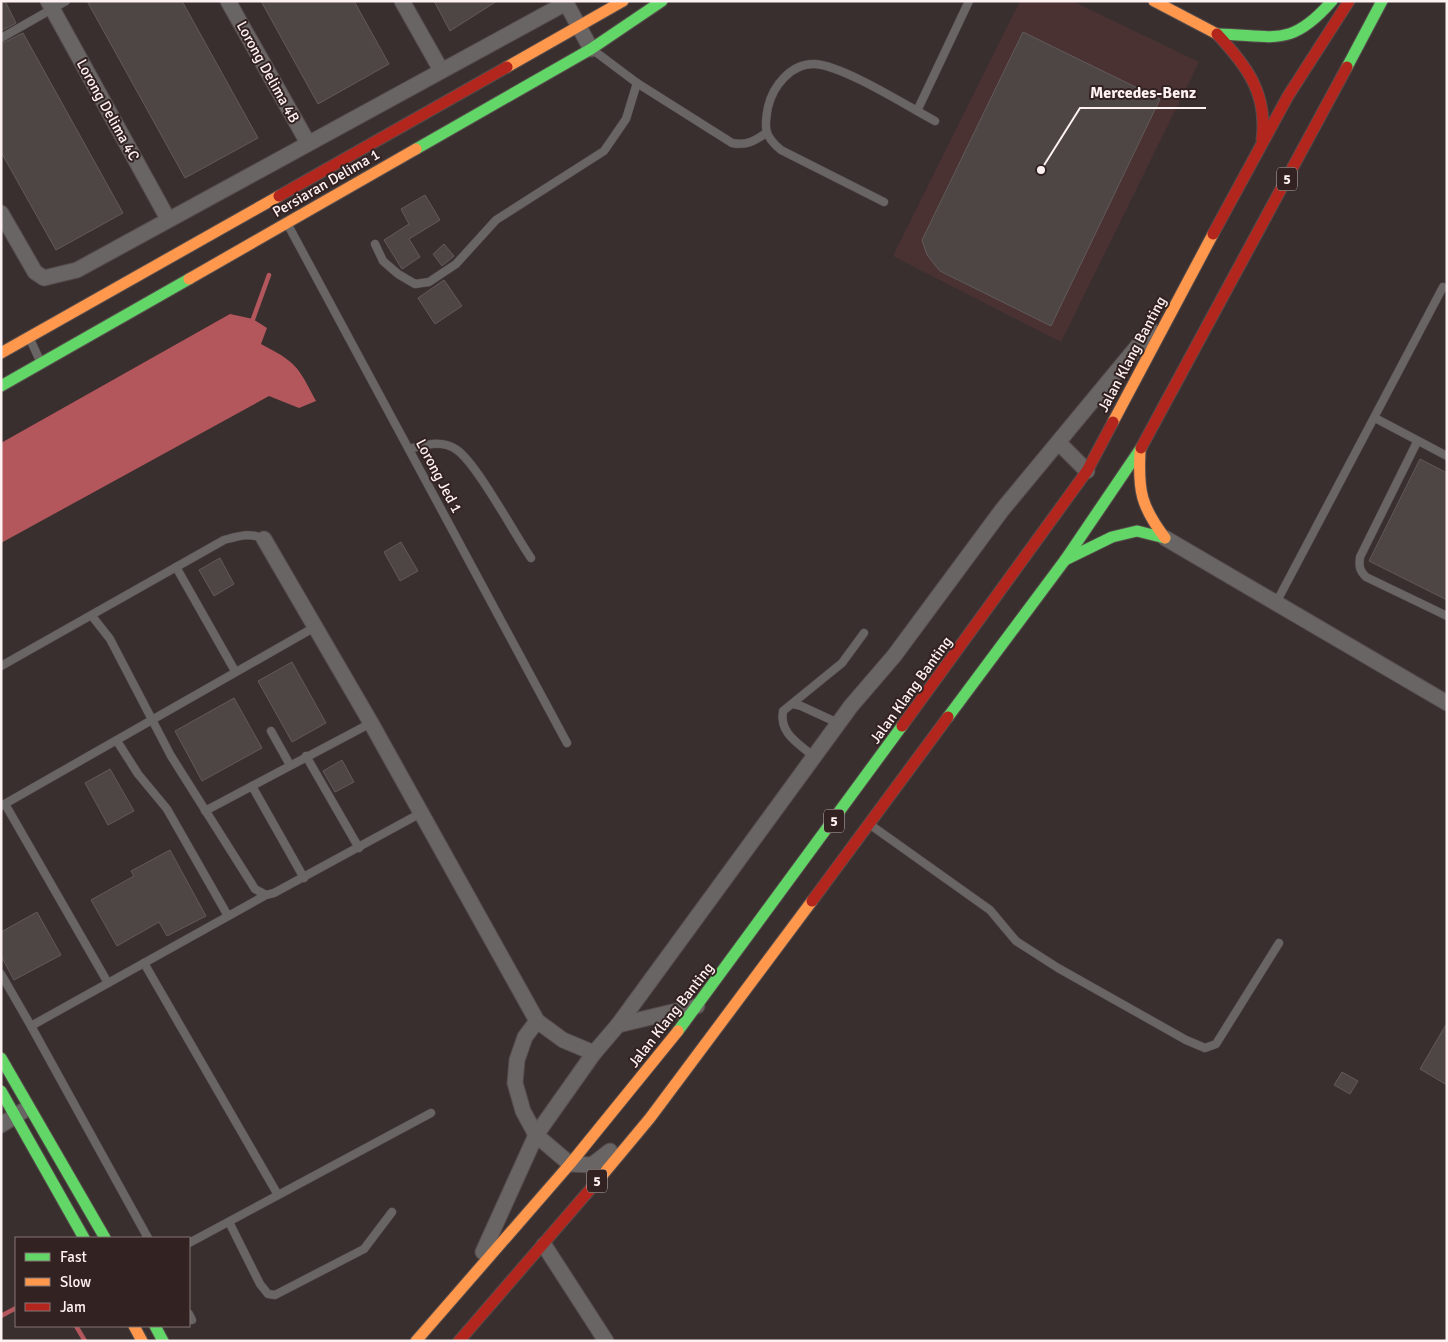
<svg xmlns="http://www.w3.org/2000/svg" width="1448" height="1342" font-family="Signika,sans-serif">
	<rect width="100%" height="100%" fill="#3a2f2f"/>
	<!-- built -->
	<path fill="#4a3232" d="M 1020,1 L 1072,1 L 1199,62 L 1061,342 L 893,256 Z"/>
	<!-- water -->
	<path fill="#b4575c" d="M 230,314 L 253,319 L 267,328 L 261,344 C 297,363 297,365 316,401 L 299,408 L 269,396 L 1,543 L 1,443 Z"/>
	<g fill="none" stroke-linecap="round" stroke-linejoin="round">
		<!-- stream -->
		<g stroke="#b4575c" stroke-width="4.5">
			<path d="M 253,319 L 269,275"/>
			<path d="M 1,1316 L 16,1308"/>
			<path d="M 76,1326 L 85,1341"/>
		</g>
	</g>
	<!-- building -->
	<g fill="#4e4545" stroke="#625a5a">
		<path d="M 1,1 L 5,1 L 16,23 L 1,31 Z"/>
		<path d="M 87,1 L 182,1 L 258,138 L 185,178 Z"/>
		<path d="M 261,1 L 354,1 L 389,64 L 318,104 Z"/>
		<path d="M 434,1 L 497,1 L 450,31 Z"/>
		<path d="M 1023,32 L 1160,99 L 1051,326 L 940,271 L 927,255 L 922,240 Z"/>
		<path d="M 23,33 L 123,213 L 56,250 L 1,152 L 1,44 Z"/>
		<path d="M 425,195 L 440,220 L 409,239 L 420,257 L 402,269 L 384,240 L 409,224 L 401,209 Z"/>
		<path d="M 444,244 L 454,256 L 442,266 L 433,254 Z"/>
		<path d="M 444,280 L 462,306 L 435,324 L 418,298 Z"/>
		<path d="M 1420,459 L 1447,473 L 1447,600 L 1369,561 Z"/>
		<path d="M 401,542 L 418,571 L 400,581 L 384,552 Z"/>
		<path d="M 220,558 L 234,584 L 214,596 L 199,570 Z"/>
		<path d="M 292,662 L 326,723 L 292,742 L 258,681 Z"/>
		<path d="M 234,698 L 262,748 L 202,781 L 175,731 Z"/>
		<path d="M 342,760 L 354,782 L 335,792 L 323,771 Z"/>
		<path d="M 110,769 L 134,811 L 108,825 L 85,783 Z"/>
		<path d="M 170,850 L 206,916 L 167,936 L 159,922 L 117,946 L 91,900 L 134,876 L 131,871 Z"/>
		<path d="M 37,912 L 61,955 L 14,980 L 1,956 L 1,932 Z"/>
		<path d="M 1447,1023 L 1447,1085 L 1420,1069 Z"/>
		<path d="M 1342,1072 L 1358,1081 L 1350,1094 L 1334,1085 Z"/>
	</g>
	<g fill="none" stroke-linecap="round" stroke-linejoin="round">
		<defs>
			<g id="lane">
				<path d="M 1,38 L 66,1"/>
				<path d="M 593,50 L 637,83 L 732,143 C 746,146 755,141 766,133"/>
				<path d="M 917,111 L 969,1"/>
				<path d="M 884,202 L 781,150 C 764,136 764,128 768,107 C 773,86 791,63 815,64 C 844,66 907,106 935,121"/>
				<path d="M 288,225 L 567,743"/>
				<path d="M 375,244 L 383,261 L 398,274 L 415,284 L 429,282 L 456,264 L 496,220 L 604,151 L 626,119 L 637,83"/>
				<path d="M 30,339 L 41,363"/>
				<path d="M 1375,418 L 1447,456"/>
				<path d="M 1417,442 L 1360,557 C 1359,566 1359,570 1366,577 L 1447,616"/>
				<path d="M 409,449 C 424,445 442,439 457,450 C 477,464 515,535 531,558"/>
				<path d="M 176,567 L 235,671"/>
				<path d="M 1276,603 L 1443,287"/>
				<path d="M 92,616 L 110,639 L 171,756 L 255,889 L 266,895 L 274,893 L 421,813"/>
				<path d="M 1,666 L 224,540 C 239,536 250,532 264,539"/>
				<path d="M 793,704 L 801,706 L 838,723"/>
				<path d="M 271,731 L 290,765"/>
				<path d="M 117,741 L 138,774 L 167,809 L 228,916"/>
				<path d="M 306,756 L 359,848"/>
				<path d="M 813,756 C 798,743 779,733 783,711 L 842,663 L 864,633"/>
				<path d="M 252,786 L 304,878"/>
				<path d="M 5,804 L 108,983"/>
				<path d="M 1,806 L 315,627"/>
				<path d="M 205,811 L 371,723"/>
				<path d="M 872,826 L 990,910 L 1016,941 L 1058,968 L 1186,1040 L 1205,1048 L 1216,1044 L 1279,943"/>
				<path d="M 144,963 L 278,1195"/>
				<path d="M 1,974 L 31,1026 L 266,895"/>
				<path d="M 31,1026 L 148,1238"/>
				<path d="M 229,1222 L 260,1284 L 268,1294 L 275,1295 L 364,1249 L 392,1212"/>
				<path d="M 189,1243 L 431,1113"/>
				<path d="M 189,1314 L 192,1320"/>
			</g>
			<g id="street">
				<path d="M 48,1 L 168,219"/>
				<path d="M 228,1 L 308,143"/>
				<path d="M 402,1 L 441,70"/>
				<path d="M 565,1 L 591,49"/>
				<path d="M 1,213 L 35,272 L 44,278 L 77,270 L 566,3"/>
				<path d="M 1059,443 L 1087,471"/>
				<path d="M 1165,538 L 1447,703"/>
				<path d="M 264,539 L 371,723 L 537,1021 L 563,1040 L 594,1053"/>
				<path d="M 537,1021 L 525,1037 L 517,1060 L 515,1083 L 523,1111 L 536,1135 L 570,1164 L 592,1165 L 610,1151"/>
				<path d="M 618,1025 L 697,1006"/>
				<path d="M 1,1125 L 23,1111"/>
				<path d="M 544,1245 L 606,1341"/>
				<path d="M 483,1252 L 536,1135 L 594,1053 L 618,1025 L 851,706 L 894,656 L 1002,510 L 1151,330"/>
			</g>
			<g id="fast">
				<path d="M 1217,34 C 1274,35 1290,49 1332,1"/>
				<path d="M 1347,67 L 1382,1"/>
				<path d="M 416,149 L 591,49 L 662,1"/>
				<path d="M 1,386 L 189,279"/>
				<path d="M 1065,560 L 1112,537 L 1137,531 L 1165,538"/>
				<path d="M 948,717 L 1065,560 L 1141,448"/>
				<path d="M 678,1031 L 902,726"/>
				<path d="M 1,1058 L 105,1238"/>
				<path d="M 1,1091 L 84,1238"/>
				<path d="M 155,1326 L 163,1341"/>
			</g>
			<g id="slow">
				<path d="M 1154,1 L 1217,34"/>
				<path d="M 507,67 L 623,1"/>
				<path d="M 189,279 L 416,149"/>
				<path d="M 1,353 L 279,196"/>
				<path d="M 1113,422 L 1213,234"/>
				<path d="M 1140,452 C 1138,491 1141,506 1165,538"/>
				<path d="M 600,1178 L 650,1118 L 812,901"/>
				<path d="M 134,1326 L 142,1341"/>
				<path d="M 416,1341 L 570,1164 L 678,1031"/>
			</g>
			<g id="jam">
				<path d="M 1217,34 C 1247,66 1268,94 1262,140"/>
				<path d="M 279,196 L 507,67"/>
				<path d="M 1213,234 L 1288,96 L 1349,1"/>
				<path d="M 1141,448 L 1347,67"/>
				<path d="M 902,726 L 1087,471 L 1113,422"/>
				<path d="M 812,901 L 948,717"/>
				<path d="M 459,1341 L 600,1178"/>
			</g>
		</defs>
		<!-- lane casing -->
		<use href="#lane" stroke="#554b4b" stroke-width="9"/>
		<!-- street casing -->
		<use href="#street" stroke="#554b4b" stroke-width="17"/>
		<!-- fast casing -->
		<use href="#fast" stroke="#554b4b" stroke-width="13"/>
		<!-- slow casing -->
		<use href="#slow" stroke="#554b4b" stroke-width="13"/>
		<!-- jam casing -->
		<use href="#jam" stroke="#554b4b" stroke-width="13"/>
		<!-- lane -->
		<use href="#lane" stroke="#6a6565" stroke-width="8"/>
		<!-- street -->
		<use href="#street" stroke="#6a6565" stroke-width="15"/>
		<!-- fast -->
		<use href="#fast" stroke="#63d668" stroke-width="11"/>
		<!-- slow -->
		<use href="#slow" stroke="#ff974d" stroke-width="11"/>
		<!-- jam -->
		<use href="#jam" stroke="#b3261e" stroke-width="11"/>
	</g>
	<g text-anchor="middle" dominant-baseline="central" stroke-width="4" stroke-linejoin="round" paint-order="stroke">
		<!-- shield labels -->
		<g fill="#322" stroke="#c1b3b3" stroke-width="1">
			<rect x="1277" y="167.5" width="20" height="23" rx="4"/>
			<rect x="824" y="809.5" width="20" height="23" rx="4"/>
			<rect x="587" y="1169.5" width="20" height="23" rx="4"/>
		</g>
		<g font-size="14" font-weight="bold" fill="#fef1f1">
			<text x="1287" y="179">5</text>
			<text x="834" y="821">5</text>
			<text x="597" y="1181">5</text>
		</g>
		<!-- street labels -->
		<g font-size="15" fill="#fef1f1" stroke="#322">
			<text transform="translate(268 72) rotate(61)">Lorong Delima 4B</text>
			<text transform="translate(108 110) rotate(61)">Lorong Delima 4C</text>
			<text transform="translate(326 183) rotate(-30)">Persiaran Delima 1</text>
			<text transform="translate(1132 354) rotate(-62)">Jalan Klang Banting</text>
			<text transform="translate(439 476) rotate(62)">Lorong Jed 1</text>
			<text transform="translate(911 690) rotate(-54)">Jalan Klang Banting</text>
			<text transform="translate(671 1015) rotate(-52)">Jalan Klang Banting</text>
		</g>
	</g>
	<!-- callouts -->
	<path fill="none" stroke="#fef1f1" stroke-width="2" d="M1041 170L1080 108H1206"/>
	<circle fill="#fef1f1" stroke="#322" stroke-width="2" cx="1041" cy="170" r="5"/>
	<g font-size="16" text-anchor="middle" font-weight="bold" fill="#fef1f1" stroke="#322" stroke-width="4" stroke-linejoin="round" paint-order="stroke">
		<text x="1143" y="98">Mercedes-Benz</text>
	</g>
	<!-- border -->
	<rect width="1448" height="1342" fill="none" stroke="#fef1f1" stroke-width="5"/>
	<!-- legend -->
	<rect x="15" y="1237" width="175" height="90" fill="#332222" stroke="#847575"/>
	<rect x="25" y="1253" width="25" height="8" fill="#63d668" stroke="#847575"/>
	<text x="60" y="1262" font-size="15" fill="#fef1f1">Fast</text>
	<rect x="25" y="1278" width="25" height="8" fill="#ff974d" stroke="#847575"/>
	<text x="60" y="1287" font-size="15" fill="#fef1f1">Slow</text>
	<rect x="25" y="1303" width="25" height="8" fill="#b3261e" stroke="#847575"/>
	<text x="60" y="1312" font-size="15" fill="#fef1f1">Jam</text>
</svg>
